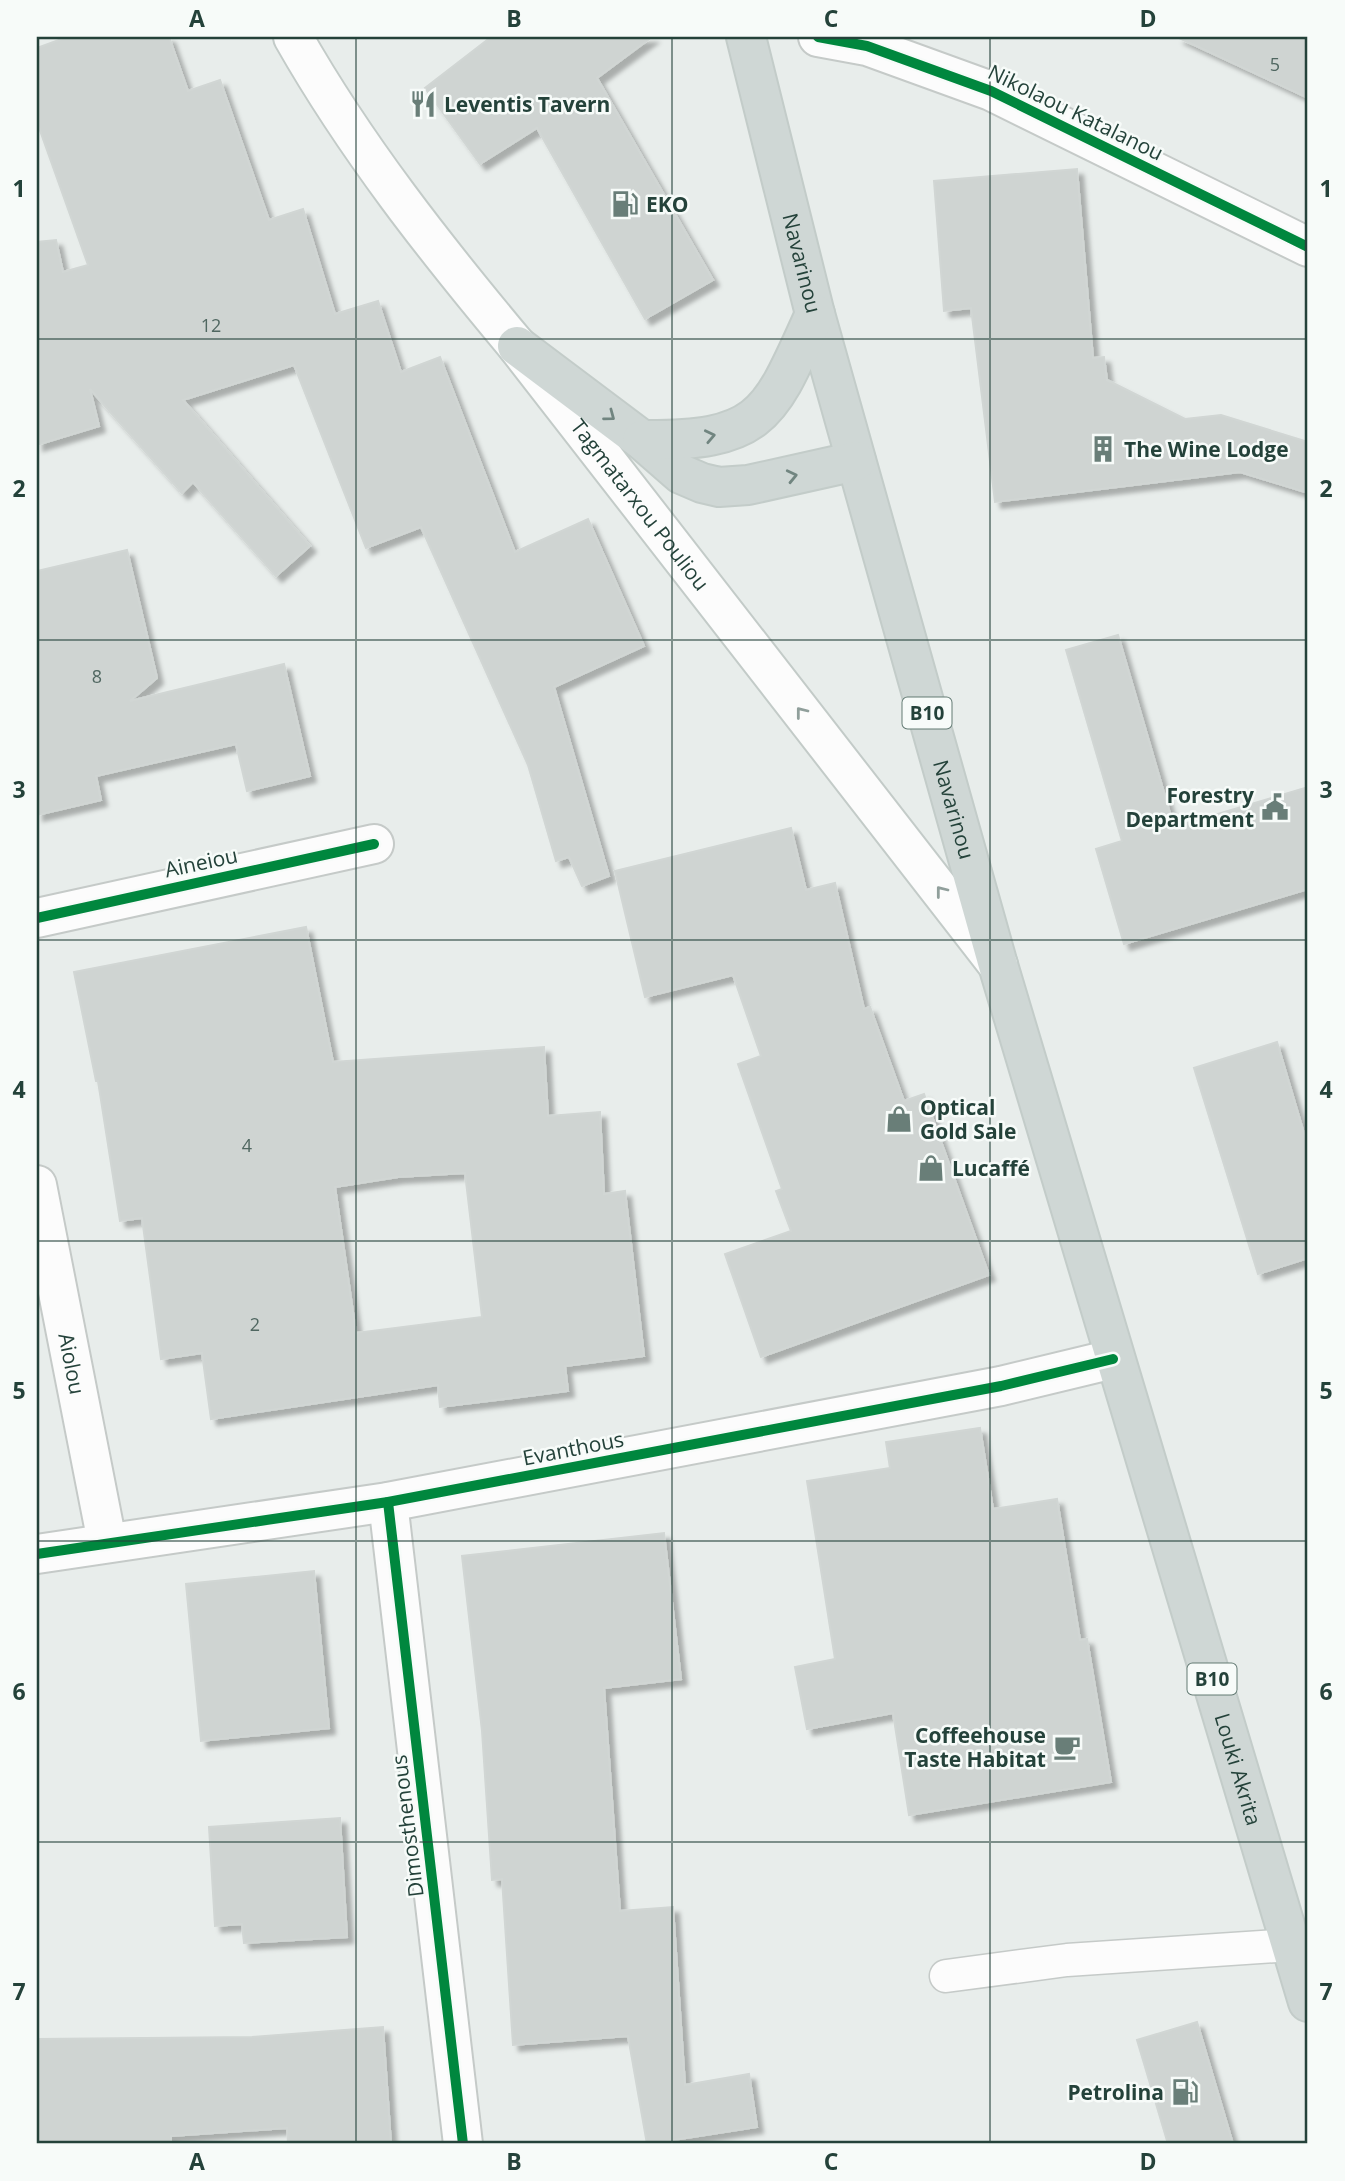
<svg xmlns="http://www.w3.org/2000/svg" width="1345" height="2181" font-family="'Open Sans',sans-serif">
	<defs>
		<filter id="shadow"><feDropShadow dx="6" dy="6" stdDeviation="2" flood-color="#0004"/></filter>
	</defs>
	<rect width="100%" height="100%" fill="#e8edeb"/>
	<!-- building -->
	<g fill="#cfd4d2" stroke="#d1d6d4" stroke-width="2" fill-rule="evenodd" filter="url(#shadow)">
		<path d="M 67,37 L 169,37 L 188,91 L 220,80 L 269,220 L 303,209 L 335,314 L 378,301 L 401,372 L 440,357 L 515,552 L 588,519 L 644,646 L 554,687 L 609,876 L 582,886 L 569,857 L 556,861 L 528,765 L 421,527 L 366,548 L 294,365 L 183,400 L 310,546 L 276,576 L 193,482 L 182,493 L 90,389 L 99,426 L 37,445 L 37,242 L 56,240 L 63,272 L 88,265 L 37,122 L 37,48 Z"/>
		<path d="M 491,37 L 652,37 L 597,78 L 713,280 L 645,319 L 537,128 L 480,164 L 425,88 Z"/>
		<path d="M 1177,37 L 1308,37 L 1308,98 Z"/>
		<path d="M 1077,169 L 1093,358 L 1104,357 L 1107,380 L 1185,419 L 1221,415 L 1308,442 L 1308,493 L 1240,472 L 995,502 L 971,308 L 944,311 L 934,181 Z"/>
		<path d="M 127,550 L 157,678 L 130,701 L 284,664 L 310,776 L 247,791 L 236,744 L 96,776 L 101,800 L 37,815 L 37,571 Z"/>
		<path d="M 1118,635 L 1174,827 L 1308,787 L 1308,889 L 1124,944 L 1096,849 L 1122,841 L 1066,650 Z"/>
		<path d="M 791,828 L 806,890 L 835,883 L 864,1009 L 870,1007 L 904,1101 L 924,1094 L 989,1275 L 761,1357 L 725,1254 L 791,1231 L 776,1191 L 782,1189 L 738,1064 L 761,1056 L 733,975 L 645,997 L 615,871 Z"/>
		<path d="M 306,927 L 333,1062 L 544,1047 L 548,1116 L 600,1112 L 604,1194 L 625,1191 L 644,1356 L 565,1366 L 568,1391 L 440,1407 L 438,1385 L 211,1419 L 202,1353 L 161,1359 L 142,1218 L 120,1221 L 98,1081 L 96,1081 L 74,972 ZM 465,1173 L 482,1317 L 356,1333 L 335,1187 L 398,1177 Z"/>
		<path d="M 1277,1042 L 1308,1147 L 1308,1258 L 1258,1274 L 1194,1068 Z"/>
		<path d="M 980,1428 L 993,1509 L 1057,1499 L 1080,1640 L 1087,1639 L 1111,1782 L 909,1815 L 893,1713 L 807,1729 L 795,1667 L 835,1659 L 807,1481 L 890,1468 L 886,1442 Z"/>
		<path d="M 664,1533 L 681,1679 L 604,1688 L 620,1911 L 673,1907 L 685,2085 L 749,2074 L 757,2127 L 647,2144 L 628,2036 L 513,2045 L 502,1879 L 492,1880 L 482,1731 L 462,1556 Z"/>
		<path d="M 314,1571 L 329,1728 L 201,1741 L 186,1584 Z"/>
		<path d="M 340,1818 L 347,1937 L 244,1943 L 242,1924 L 215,1926 L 209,1827 Z"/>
		<path d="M 1197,2022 L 1233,2144 L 1168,2144 L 1137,2040 Z"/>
		<path d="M 383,2027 L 391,2144 L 288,2144 L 287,2128 L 171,2136 L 171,2144 L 37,2144 L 37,2039 L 252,2037 Z"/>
	</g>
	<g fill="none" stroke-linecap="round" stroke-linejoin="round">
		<defs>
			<path id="lane" d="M 946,1976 L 1067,1960 L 1291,1945"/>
			<g id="street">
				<path d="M 818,37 L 867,46 L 991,91 L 1308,247"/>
				<path d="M 37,918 L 374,844"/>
				<path id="s1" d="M 37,1185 L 107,1542"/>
				<path d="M 388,1502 L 463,2144"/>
				<path d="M 37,1554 L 388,1502 L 1001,1386 L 1113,1359"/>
			</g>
			<g id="secondary">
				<path id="s2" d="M 293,37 C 356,148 435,248 517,346 L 998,965"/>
			</g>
			<g id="primary">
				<path id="s3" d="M 746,37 L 815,314 L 998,965 L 1308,2002"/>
				<path d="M 517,346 L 642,440 L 681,474 L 702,483 L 719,487 L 748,485 L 856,461"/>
				<path d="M 642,440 C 763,441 769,416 815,314"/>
			</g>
		</defs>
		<!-- lane casing -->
		<use href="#lane" stroke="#c5cac8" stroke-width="35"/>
		<!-- street casing -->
		<use href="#street" stroke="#c5cac8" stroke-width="42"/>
		<!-- secondary casing -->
		<use href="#secondary" stroke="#c3cbc8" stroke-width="42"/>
		<!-- primary casing -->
		<use href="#primary" stroke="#c3ccc9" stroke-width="42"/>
		<!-- lane -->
		<use href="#lane" stroke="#fcfcfc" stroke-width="32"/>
		<!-- street -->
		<use href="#street" stroke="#fcfcfc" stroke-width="38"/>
		<!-- secondary -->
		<use href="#secondary" stroke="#fcfcfc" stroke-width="38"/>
		<!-- primary -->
		<use href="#primary" stroke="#cfd7d5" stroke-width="38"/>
		<defs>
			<g id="cycleway">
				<path d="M 818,37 L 867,46 L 991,91 L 1308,247"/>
				<path d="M 37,918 L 374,844"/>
				<path d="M 388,1502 L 463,2144"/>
				<path d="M 37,1554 L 388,1502 L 1001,1386 L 1113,1359"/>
			</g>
		</defs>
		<!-- cycleway casing -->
		<use href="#cycleway" stroke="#f7fbf9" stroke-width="15"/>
		<!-- cycleway -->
		<use href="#cycleway" stroke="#00873e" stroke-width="10"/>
	</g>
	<!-- one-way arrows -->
	<defs><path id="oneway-chevron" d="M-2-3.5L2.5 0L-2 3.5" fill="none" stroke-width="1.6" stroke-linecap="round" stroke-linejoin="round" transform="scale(1.75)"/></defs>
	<g stroke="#718580">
		<use href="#oneway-chevron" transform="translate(610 416) rotate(37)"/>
		<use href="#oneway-chevron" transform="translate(710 436) rotate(-12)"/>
		<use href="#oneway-chevron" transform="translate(792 476) rotate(-13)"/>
	</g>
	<g stroke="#909f9b">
		<use href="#oneway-chevron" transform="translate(801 712) rotate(-128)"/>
		<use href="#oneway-chevron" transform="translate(941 891) rotate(-128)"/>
	</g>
	<!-- grid -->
	<path fill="none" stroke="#24423a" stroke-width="2" stroke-opacity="0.55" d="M 356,37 L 356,2144M 672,37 L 672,2144M 990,37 L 990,2144M 37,339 L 1308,339M 37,640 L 1308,640M 37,940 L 1308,940M 37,1241 L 1308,1241M 37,1541 L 1308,1541M 37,1842 L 1308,1842"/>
	<!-- icons -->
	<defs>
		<symbol id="restaurant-bare" viewBox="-9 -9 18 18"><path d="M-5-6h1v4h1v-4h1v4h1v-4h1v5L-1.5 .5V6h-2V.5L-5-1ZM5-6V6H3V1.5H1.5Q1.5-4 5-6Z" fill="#697e78" stroke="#f7fbf9" stroke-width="2.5" paint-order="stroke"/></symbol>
		<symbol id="fuel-bare" viewBox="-9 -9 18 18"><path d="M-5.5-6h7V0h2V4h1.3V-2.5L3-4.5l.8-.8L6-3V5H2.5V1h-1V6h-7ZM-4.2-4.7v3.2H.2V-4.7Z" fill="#697e78" stroke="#f7fbf9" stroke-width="2.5" paint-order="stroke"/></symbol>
		<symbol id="building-bare" viewBox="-9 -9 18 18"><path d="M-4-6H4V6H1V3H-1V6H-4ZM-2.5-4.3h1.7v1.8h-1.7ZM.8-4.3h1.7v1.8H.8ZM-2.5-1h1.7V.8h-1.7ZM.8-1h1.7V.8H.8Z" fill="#697e78" stroke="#f7fbf9" stroke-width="2.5" paint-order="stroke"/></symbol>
		<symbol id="civic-bare" viewBox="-9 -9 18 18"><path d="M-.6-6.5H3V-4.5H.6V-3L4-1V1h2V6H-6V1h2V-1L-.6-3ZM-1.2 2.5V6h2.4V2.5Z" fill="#697e78" stroke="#f7fbf9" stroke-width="2.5" paint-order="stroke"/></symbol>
		<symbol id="shop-bare" viewBox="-9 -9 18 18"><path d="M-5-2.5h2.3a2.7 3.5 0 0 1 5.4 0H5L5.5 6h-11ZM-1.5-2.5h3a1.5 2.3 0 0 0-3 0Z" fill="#697e78" stroke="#f7fbf9" stroke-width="2.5" paint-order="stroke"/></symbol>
		<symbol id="cafe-bare" viewBox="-9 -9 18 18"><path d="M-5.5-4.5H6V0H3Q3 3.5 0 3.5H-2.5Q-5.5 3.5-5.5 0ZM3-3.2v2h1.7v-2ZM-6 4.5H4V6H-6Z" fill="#697e78" stroke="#f7fbf9" stroke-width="2.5" paint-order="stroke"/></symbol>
	</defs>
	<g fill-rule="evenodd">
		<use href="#restaurant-bare" x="404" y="85" width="38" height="38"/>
		<use href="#fuel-bare" x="606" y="185" width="38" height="38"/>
		<use href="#building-bare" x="1084" y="430" width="38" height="38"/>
		<use href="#civic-bare" x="1256" y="788" width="38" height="38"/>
		<use href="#shop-bare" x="880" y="1100" width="38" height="38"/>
		<use href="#shop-bare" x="912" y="1149" width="38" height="38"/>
		<use href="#cafe-bare" x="1048" y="1728" width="38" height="38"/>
		<use href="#fuel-bare" x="1166" y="2073" width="38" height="38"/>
	</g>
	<g text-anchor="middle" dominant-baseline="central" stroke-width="5" stroke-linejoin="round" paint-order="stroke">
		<!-- number labels -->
		<g font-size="18" fill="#506761">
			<text x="1275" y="64">5</text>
			<text x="211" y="325">12</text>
			<text x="97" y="676">8</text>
			<text x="247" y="1145">4</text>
			<text x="255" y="1324">2</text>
		</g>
		<!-- shield labels -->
		<g fill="#f7fbf9" stroke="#637a73" stroke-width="2">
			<rect x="902.5" y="697.5" width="49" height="31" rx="5"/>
			<rect x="1187.5" y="1663.5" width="49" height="31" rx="5"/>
		</g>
		<g font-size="19" font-weight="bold" fill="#24423a">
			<text x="927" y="713">B10</text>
			<text x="1212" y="1679">B10</text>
		</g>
		<!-- poi labels -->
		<g font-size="21" font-weight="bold" fill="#24423a" stroke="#f7fbf9" text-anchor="start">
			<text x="444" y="104">Leventis Tavern</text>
			<text x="646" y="204">EKO</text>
			<text x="1124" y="449">The Wine Lodge</text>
			<text x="1254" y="795" text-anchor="end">Forestry<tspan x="1254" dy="24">Department</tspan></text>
			<text x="920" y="1107">Optical<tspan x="920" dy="24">Gold Sale</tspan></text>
			<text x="952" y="1168">Lucaffé</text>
			<text x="1046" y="1735" text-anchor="end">Coffeehouse<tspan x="1046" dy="24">Taste Habitat</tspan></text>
			<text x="1164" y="2092" text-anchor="end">Petrolina</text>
		</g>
		<!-- street labels -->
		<g font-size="21" fill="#24423a" stroke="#f7fbf9">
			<text transform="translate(1076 112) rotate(26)">Nikolaou Katalanou</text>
			<text stroke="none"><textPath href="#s3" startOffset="233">Navarinou</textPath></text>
			<text stroke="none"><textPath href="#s2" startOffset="583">Tagmatarxou Pouliou</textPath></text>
			<text stroke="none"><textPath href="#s3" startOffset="800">Navarinou</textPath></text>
			<text transform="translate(201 862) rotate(-12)">Aineiou</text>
			<text stroke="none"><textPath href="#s1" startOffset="182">Aiolou</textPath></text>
			<text transform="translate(573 1448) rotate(-11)">Evanthous</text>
			<text stroke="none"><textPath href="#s3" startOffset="1801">Louki Akrita</textPath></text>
			<text transform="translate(407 1826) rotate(-97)">Dimosthenous</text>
		</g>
	</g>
	<!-- border -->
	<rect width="1345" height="2181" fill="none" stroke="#f7fbf9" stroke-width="77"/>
	<rect x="38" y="38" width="1268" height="2104" fill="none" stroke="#24423a" stroke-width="2.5"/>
	<g font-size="23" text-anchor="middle" font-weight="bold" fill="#24423a">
		<text x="197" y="27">A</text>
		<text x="514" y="27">B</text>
		<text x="831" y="27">C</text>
		<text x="1148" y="27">D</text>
		<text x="19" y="197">1</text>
		<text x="1326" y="197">1</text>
		<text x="19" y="497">2</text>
		<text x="1326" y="497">2</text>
		<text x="19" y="798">3</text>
		<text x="1326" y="798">3</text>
		<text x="19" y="1098">4</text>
		<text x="1326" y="1098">4</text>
		<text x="19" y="1399">5</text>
		<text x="1326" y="1399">5</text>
		<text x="19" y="1700">6</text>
		<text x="1326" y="1700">6</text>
		<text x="19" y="2000">7</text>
		<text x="1326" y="2000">7</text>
		<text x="197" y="2170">A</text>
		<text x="514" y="2170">B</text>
		<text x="831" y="2170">C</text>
		<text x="1148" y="2170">D</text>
	</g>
</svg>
